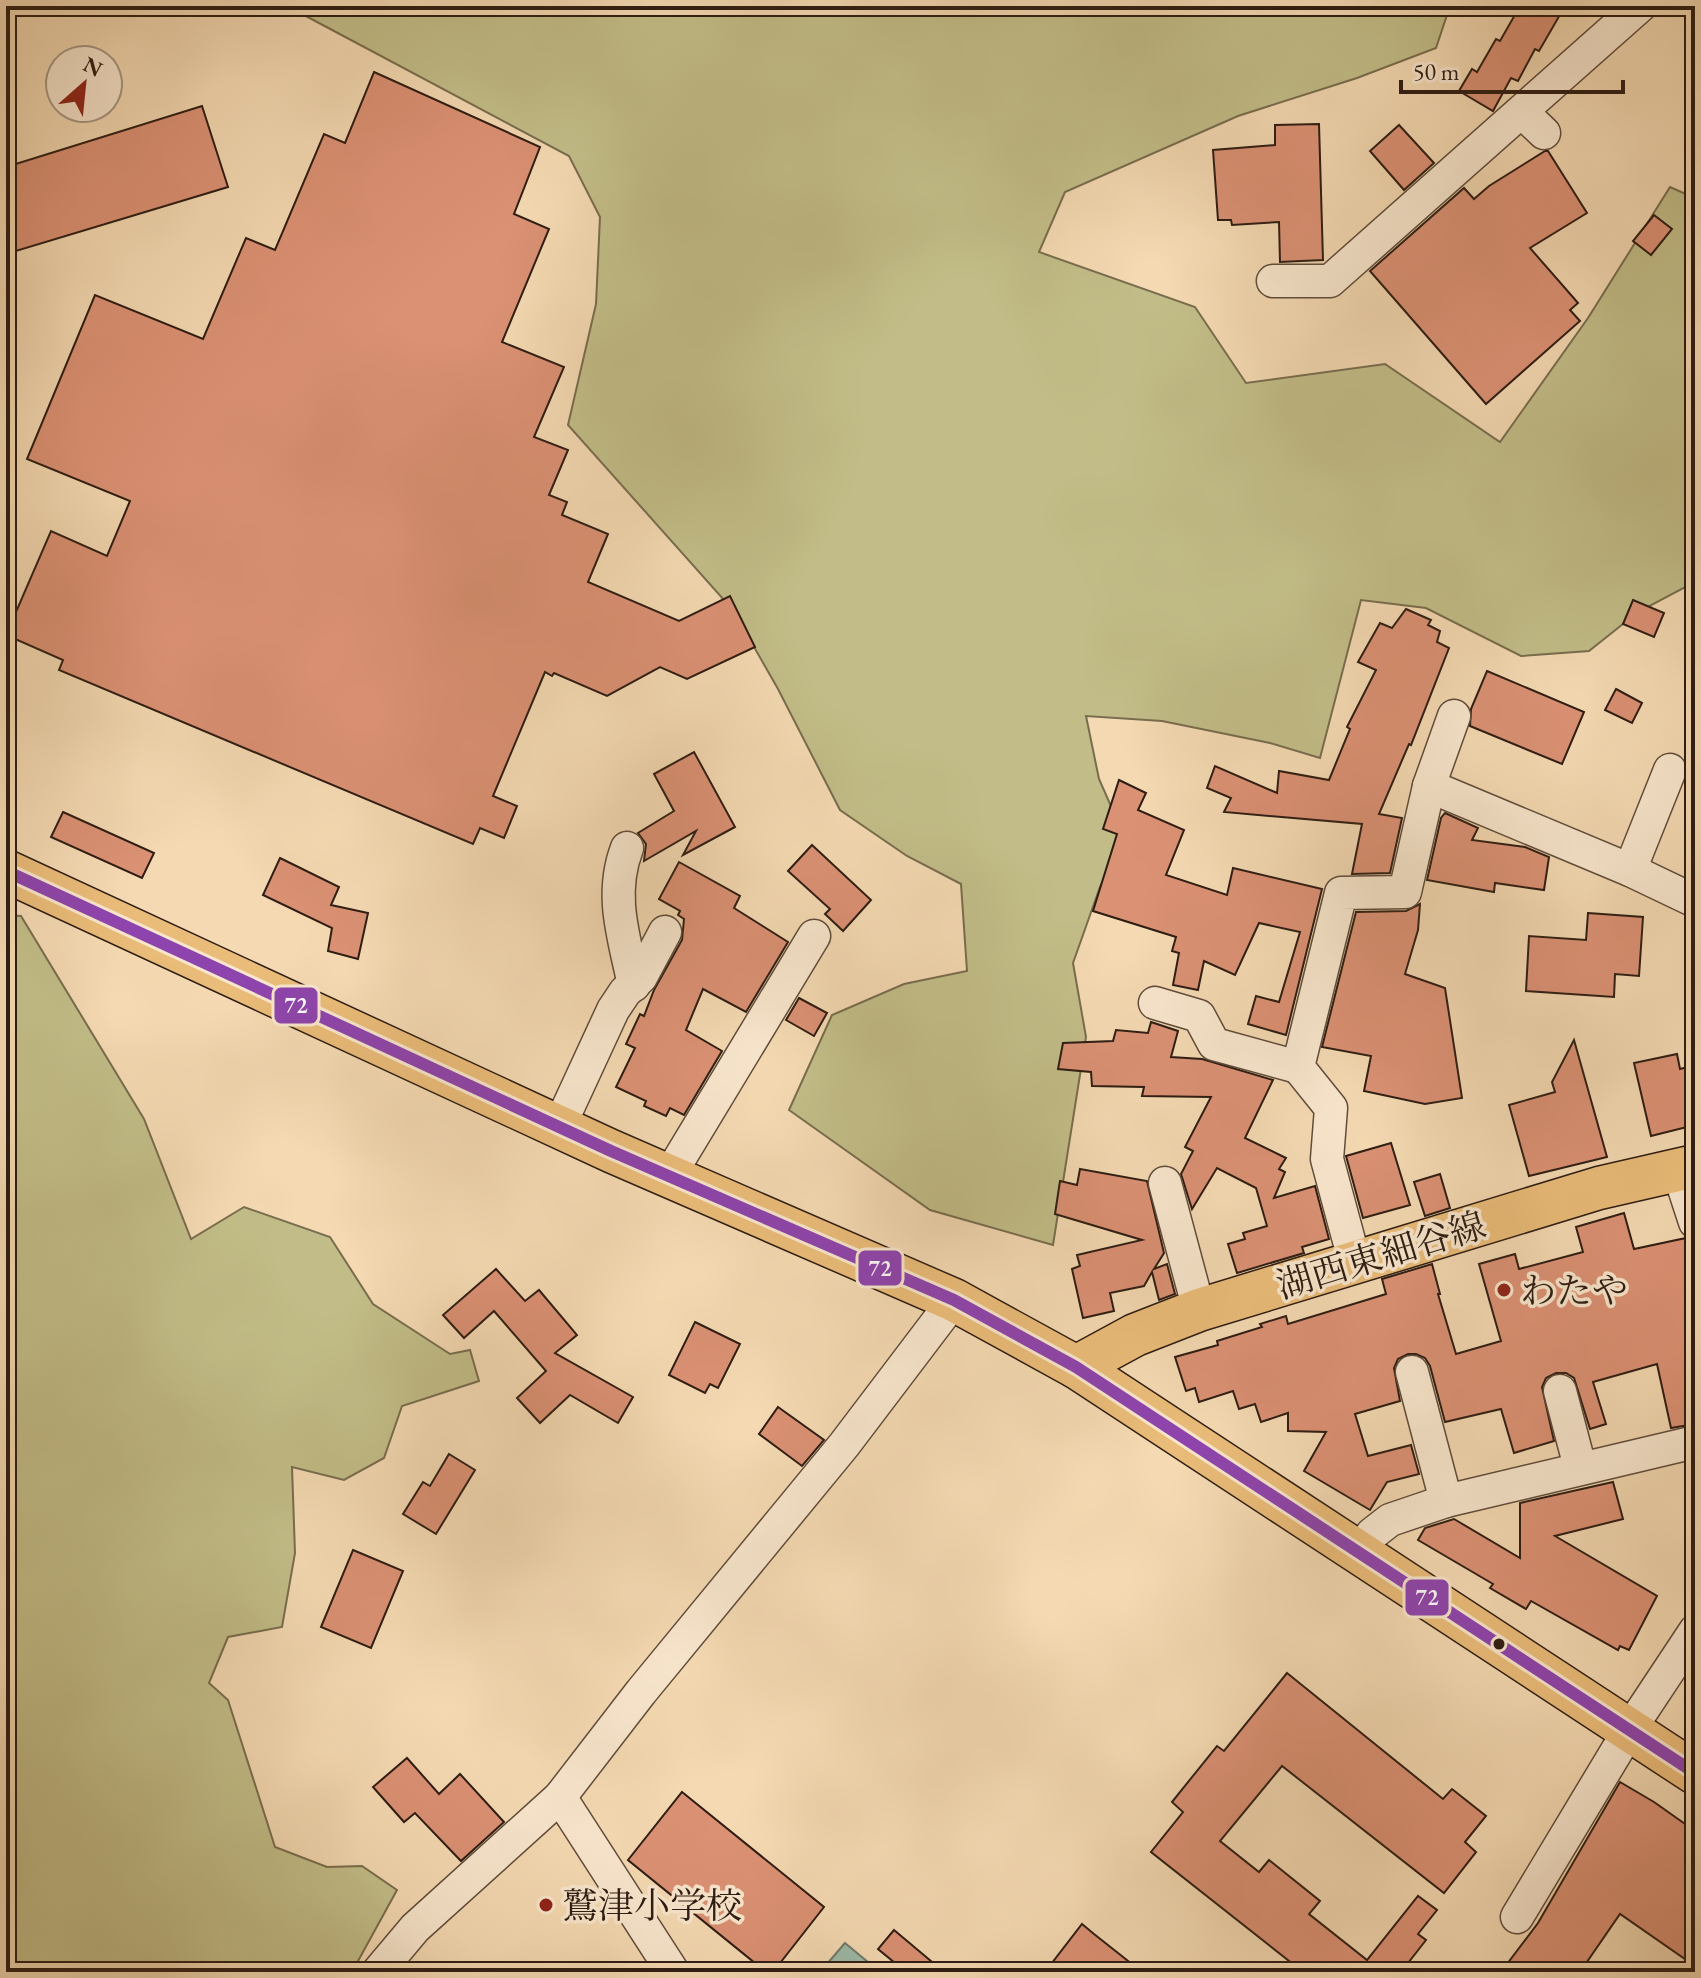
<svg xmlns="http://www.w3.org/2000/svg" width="1701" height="1978" font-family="'EB Garamond','Noto Serif JP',serif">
	<rect width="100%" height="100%" fill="#f4d9b2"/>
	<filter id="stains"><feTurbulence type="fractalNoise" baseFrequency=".0025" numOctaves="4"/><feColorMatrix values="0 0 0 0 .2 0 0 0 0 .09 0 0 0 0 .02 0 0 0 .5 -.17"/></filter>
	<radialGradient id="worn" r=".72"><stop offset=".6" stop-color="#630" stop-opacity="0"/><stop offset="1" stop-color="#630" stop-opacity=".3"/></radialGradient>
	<!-- green -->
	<g fill="#c2bd88" stroke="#786d4e" stroke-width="2">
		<path d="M 287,6 L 1450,6 L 1436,48 L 1357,78 L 1238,116 L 1065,192 L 1039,252 L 1195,307 L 1246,383 L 1385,364 L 1500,442 L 1588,318 L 1670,187 L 1695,198 L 1695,582 L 1638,612 L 1589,651 L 1521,656 L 1426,608 L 1361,600 L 1320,758 L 1270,743 L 1162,721 L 1086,716 L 1099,779 L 1125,838 L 1100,887 L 1073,963 L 1086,1037 L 1053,1245 L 930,1210 L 789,1110 L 832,1015 L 904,984 L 967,971 L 961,884 L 907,856 L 840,810 L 778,689 L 733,610 L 568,425 L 596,304 L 600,217 L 569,156 Z"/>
		<path d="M 6,915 L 21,916 L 144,1119 L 191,1239 L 244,1207 L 330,1237 L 373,1304 L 450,1354 L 470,1350 L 479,1381 L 402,1406 L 384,1458 L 344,1480 L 292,1467 L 295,1553 L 282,1627 L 228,1637 L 209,1683 L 228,1700 L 275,1847 L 327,1867 L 362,1866 L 397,1890 L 352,1972 L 6,1972 Z"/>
	</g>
	<!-- water -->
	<path fill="#9cbaa8" stroke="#707b6c" stroke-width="2" d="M 845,1943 L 880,1972 L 881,1972 L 820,1972 Z"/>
	<!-- building -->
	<g fill="#db9174" stroke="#2e1d13" stroke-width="2">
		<path d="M 1520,6 L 1565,6 L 1539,51 L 1535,49 L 1518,81 L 1511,78 L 1493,111 L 1459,91 L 1472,69 L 1477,72 L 1496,39 L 1500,41 Z"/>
		<path d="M 374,72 L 540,147 L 514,214 L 549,229 L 502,342 L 564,367 L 534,437 L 568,450 L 549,495 L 567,502 L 562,515 L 608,534 L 588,582 L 679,621 L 730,596 L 755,647 L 687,679 L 660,667 L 607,696 L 554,673 L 552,676 L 545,672 L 493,796 L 517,806 L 504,838 L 480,828 L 473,844 L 59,670 L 63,660 L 6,635 L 51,531 L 107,556 L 130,501 L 27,459 L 95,295 L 203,339 L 246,238 L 275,250 L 324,134 L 345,143 Z"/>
		<path d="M 202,106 L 228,187 L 6,254 L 6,167 Z"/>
		<path d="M 1319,124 L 1323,260 L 1280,262 L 1279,222 L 1232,225 L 1231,220 L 1218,220 L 1213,150 L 1275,145 L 1275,125 Z"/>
		<path d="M 1399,125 L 1434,163 L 1404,190 L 1370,151 Z"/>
		<path d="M 1545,151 L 1548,151 L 1587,213 L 1530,248 L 1578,303 L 1570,310 L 1580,321 L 1486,404 L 1370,271 L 1464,188 L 1474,199 L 1489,186 Z"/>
		<path d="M 1654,215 L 1672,229 L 1651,255 L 1633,241 Z"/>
		<path d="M 1633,600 L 1664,613 L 1654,637 L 1623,624 Z"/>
		<path d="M 1406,609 L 1431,620 L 1428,625 L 1440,631 L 1437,642 L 1449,648 L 1411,745 L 1409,744 L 1379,814 L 1402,818 L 1390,873 L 1352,874 L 1362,824 L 1224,812 L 1231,798 L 1207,788 L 1215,766 L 1277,793 L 1279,771 L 1329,780 L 1350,729 L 1347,727 L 1376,670 L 1358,662 L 1380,623 L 1392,628 Z"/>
		<path d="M 1487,671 L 1584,712 L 1562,764 L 1470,726 L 1471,709 Z"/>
		<path d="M 1616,689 L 1642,703 L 1632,723 L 1605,710 Z"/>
		<path d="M 694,752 L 735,827 L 683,855 L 696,831 L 644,861 L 646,844 L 638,833 L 674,811 L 654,774 Z"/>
		<path d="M 1119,780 L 1146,793 L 1138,810 L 1184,830 L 1166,875 L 1227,895 L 1233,868 L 1322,889 L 1286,1035 L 1248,1024 L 1256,996 L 1279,1002 L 1300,932 L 1259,923 L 1235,975 L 1204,961 L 1198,990 L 1173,985 L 1179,953 L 1172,951 L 1176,937 L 1093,911 L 1117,834 L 1103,829 Z"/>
		<path d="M 63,812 L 154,853 L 142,878 L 51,837 Z"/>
		<path d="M 1445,813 L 1478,828 L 1472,840 L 1525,847 L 1549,857 L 1544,890 L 1495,883 L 1494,892 L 1427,880 L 1441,818 Z"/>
		<path d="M 812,845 L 871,900 L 843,931 L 825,914 L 830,909 L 788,871 Z"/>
		<path d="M 280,858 L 339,887 L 331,905 L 368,913 L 358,959 L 328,951 L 332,928 L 263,895 Z"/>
		<path d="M 679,862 L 740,896 L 734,908 L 788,942 L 746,1012 L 703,989 L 686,1030 L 722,1051 L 684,1115 L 670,1108 L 666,1116 L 644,1106 L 646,1101 L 616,1087 L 635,1048 L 626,1044 L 640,1014 L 644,1016 L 654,990 L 682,940 L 684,919 L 678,915 L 680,911 L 659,899 Z"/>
		<path d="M 1420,904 L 1418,930 L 1405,974 L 1445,988 L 1462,1098 L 1425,1104 L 1364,1091 L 1371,1056 L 1322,1047 L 1356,912 L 1406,911 Z"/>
		<path d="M 1588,913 L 1643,917 L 1639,976 L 1615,974 L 1614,997 L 1526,991 L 1529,936 L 1586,940 Z"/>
		<path d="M 799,998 L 827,1013 L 814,1036 L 786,1020 Z"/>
		<path d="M 1151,1022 L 1178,1031 L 1171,1057 L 1202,1059 L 1273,1080 L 1245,1138 L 1286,1158 L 1279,1169 L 1285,1172 L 1274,1198 L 1315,1186 L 1329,1239 L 1302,1247 L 1304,1253 L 1237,1273 L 1228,1244 L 1245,1239 L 1243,1233 L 1267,1226 L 1256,1188 L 1217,1168 L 1192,1209 L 1181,1174 L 1193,1151 L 1185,1147 L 1211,1097 L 1142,1096 L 1144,1087 L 1092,1086 L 1091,1072 L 1058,1069 L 1063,1043 L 1113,1041 L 1116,1030 L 1148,1033 Z"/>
		<path d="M 1574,1040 L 1607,1157 L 1529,1176 L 1509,1105 L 1555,1092 L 1552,1082 Z"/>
		<path d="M 1677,1054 L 1680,1069 L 1695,1065 L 1695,1125 L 1651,1136 L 1634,1063 Z"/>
		<path d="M 1391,1143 L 1410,1205 L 1363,1218 L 1346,1156 Z"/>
		<path d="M 1080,1169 L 1147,1181 L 1164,1253 L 1154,1269 L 1167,1264 L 1175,1294 L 1159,1300 L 1152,1272 L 1144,1286 L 1110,1293 L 1114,1311 L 1083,1318 L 1072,1269 L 1080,1266 L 1077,1255 L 1142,1240 L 1055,1214 L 1060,1181 L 1077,1185 Z"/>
		<path d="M 1440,1174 L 1450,1208 L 1425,1216 L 1414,1182 Z"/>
		<path d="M 1624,1213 L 1634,1249 L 1686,1238 L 1695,1272 L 1695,1424 L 1671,1428 L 1657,1364 L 1593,1382 L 1606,1424 L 1590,1429 L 1574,1378 L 1566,1373 L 1556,1373 L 1546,1378 L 1542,1387 L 1554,1441 L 1514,1453 L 1501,1409 L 1445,1422 L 1430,1366 L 1425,1358 L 1416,1354 L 1408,1354 L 1398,1359 L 1394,1368 L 1400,1401 L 1355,1414 L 1368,1456 L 1411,1445 L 1419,1474 L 1387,1482 L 1370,1510 L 1304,1471 L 1326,1432 L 1288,1431 L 1288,1413 L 1261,1422 L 1255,1404 L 1239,1409 L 1233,1391 L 1199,1402 L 1195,1388 L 1186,1391 L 1175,1357 L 1218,1345 L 1217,1341 L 1262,1327 L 1260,1324 L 1286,1316 L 1288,1324 L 1386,1294 L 1382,1279 L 1432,1264 L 1440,1294 L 1438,1294 L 1456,1354 L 1501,1341 L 1479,1264 L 1515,1254 L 1519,1269 L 1583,1252 L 1576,1227 Z"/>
		<path d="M 496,1269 L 525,1301 L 539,1290 L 577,1335 L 555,1353 L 633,1397 L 618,1423 L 570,1395 L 540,1423 L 517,1398 L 546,1371 L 494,1311 L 464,1338 L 443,1315 Z"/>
		<path d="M 695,1322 L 740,1344 L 718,1388 L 710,1384 L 705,1393 L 669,1375 Z"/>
		<path d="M 778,1407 L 824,1440 L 802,1466 L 759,1434 Z"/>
		<path d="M 449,1454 L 475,1470 L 436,1534 L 403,1514 L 423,1482 L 430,1486 Z"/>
		<path d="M 1613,1482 L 1623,1519 L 1555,1536 L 1657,1596 L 1629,1650 L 1620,1646 L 1618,1650 L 1531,1601 L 1526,1609 L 1490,1588 L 1493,1584 L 1418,1540 L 1425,1528 L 1454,1519 L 1520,1558 L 1520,1503 Z"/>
		<path d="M 353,1550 L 403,1571 L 371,1648 L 321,1627 Z"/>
		<path d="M 1287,1673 L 1443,1799 L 1452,1789 L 1486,1816 L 1465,1842 L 1476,1852 L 1444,1893 L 1282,1766 L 1220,1841 L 1259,1872 L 1269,1860 L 1320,1901 L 1309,1914 L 1367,1960 L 1418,1896 L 1437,1910 L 1418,1934 L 1426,1940 L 1401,1972 L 1303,1972 L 1151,1852 L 1183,1812 L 1172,1802 L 1217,1746 L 1224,1751 Z"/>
		<path d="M 407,1758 L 439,1794 L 460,1774 L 504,1822 L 461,1861 L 415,1813 L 404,1822 L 373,1787 Z"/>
		<path d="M 1620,1782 L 1654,1802 L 1695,1831 L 1695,1966 L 1620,1914 L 1580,1972 L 1501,1972 L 1538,1923 Z"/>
		<path d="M 682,1792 L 824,1907 L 773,1972 L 766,1972 L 628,1860 Z"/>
		<path d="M 1082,1924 L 1094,1934 L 1142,1972 L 1045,1972 Z"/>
		<path d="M 894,1930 L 944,1972 L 906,1972 L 878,1949 Z"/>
	</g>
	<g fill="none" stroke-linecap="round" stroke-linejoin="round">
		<defs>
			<g id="minor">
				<path d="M 1522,112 L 1544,133"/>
				<path d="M 1273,281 L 1330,281 L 1640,6"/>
				<path d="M 1429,786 L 1454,716"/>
				<path d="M 627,848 C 609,895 624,937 634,985"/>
				<path d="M 1630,870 L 1670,770"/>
				<path d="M 1155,1003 L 1199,1016 L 1214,1044 L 1298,1067"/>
				<path d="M 559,1127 L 613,1010 L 625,992 L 641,977 L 665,932"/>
				<path d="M 1678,1170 L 1695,1222"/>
				<path d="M 669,1176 L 814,936"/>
				<path d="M 1165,1183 L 1199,1310"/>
				<path d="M 1355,1263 L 1327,1159 L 1331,1108 L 1298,1067 L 1341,893 L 1405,892 L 1429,786 L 1630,870 L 1695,901"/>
				<path d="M 1412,1372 L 1446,1501"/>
				<path d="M 1560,1391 L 1580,1467"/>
				<path d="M 1360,1552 L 1372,1534 L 1390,1520 L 1446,1501 L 1695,1442"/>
				<path d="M 560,1797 L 673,1972"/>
				<path d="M 1517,1917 L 1630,1729 L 1695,1631"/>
				<path d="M 378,1972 L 415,1928 L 560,1797 L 641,1692 L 844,1445 L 954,1300"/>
			</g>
			<g id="major">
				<path d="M 6,871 L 611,1151 L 954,1300 L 1076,1367 L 1695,1773"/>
				<path d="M 1076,1367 L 1135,1335 L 1199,1310 L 1599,1188 L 1695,1166"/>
			</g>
		</defs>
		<!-- minor casing -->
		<use href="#minor" stroke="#604c3b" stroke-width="35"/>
		<!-- major casing -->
		<use href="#major" stroke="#2e1d13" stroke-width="45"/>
		<!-- minor -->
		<use href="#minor" stroke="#f8e6cd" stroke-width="32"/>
		<!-- major -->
		<use href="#major" stroke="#eabc79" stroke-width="42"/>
		<defs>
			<path id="bus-1" d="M 6,871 L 611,1151 L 954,1300 L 1076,1367 L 1695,1773"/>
		</defs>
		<!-- bus-1 casing -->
		<use href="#bus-1" stroke="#f8e6cd" stroke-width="18"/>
		<!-- bus-1 -->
		<use href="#bus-1" stroke="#8e44ad" stroke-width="12"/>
	</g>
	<!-- markers -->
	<g fill="#8f2418" stroke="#f8e6cd" stroke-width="3">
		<circle cx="1504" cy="1290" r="8"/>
		<circle cx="546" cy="1905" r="8"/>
	</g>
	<circle fill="#2e1d13" stroke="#f8e6cd" stroke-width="3" cx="1499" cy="1644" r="7"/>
	<g text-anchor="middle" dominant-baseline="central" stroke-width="7" stroke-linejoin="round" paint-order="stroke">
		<!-- street labels -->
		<g font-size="36" fill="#2e1d13" stroke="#f8e6cd">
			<text transform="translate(1381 1255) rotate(-17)">湖西東細谷線</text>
		</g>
		<!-- poi labels -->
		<g font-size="36" fill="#2e1d13" stroke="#f8e6cd" text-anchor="start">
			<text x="1520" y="1290">わたや</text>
			<text x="562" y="1905">鷲津小学校</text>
		</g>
	</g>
	<g stroke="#f8e6cd" stroke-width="3">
		<rect x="273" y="986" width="46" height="39" rx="8" fill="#8e44ad"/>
		<rect x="857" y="1249" width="46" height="38" rx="8" fill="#8e44ad"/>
		<rect x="1404" y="1578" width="46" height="39" rx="8" fill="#8e44ad"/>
	</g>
	<g font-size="22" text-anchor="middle" font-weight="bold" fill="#fff">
		<text x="296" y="1013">72</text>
		<text x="880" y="1276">72</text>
		<text x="1427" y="1605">72</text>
	</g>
	<!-- margin -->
	<rect width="1701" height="1978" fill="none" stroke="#f4d9b2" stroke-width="32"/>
	<rect x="8" y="8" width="1685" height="1962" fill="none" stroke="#2e1d13" stroke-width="4"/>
	<rect x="16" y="16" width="1669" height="1946" fill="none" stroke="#2e1d13" stroke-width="2"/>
	<!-- north arrow -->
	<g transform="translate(84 84) rotate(27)"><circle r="38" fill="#f8e6cd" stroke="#a79683" stroke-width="2"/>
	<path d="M0-6L14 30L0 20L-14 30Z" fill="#8f2418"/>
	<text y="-12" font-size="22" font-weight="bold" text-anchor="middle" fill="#2e1d13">N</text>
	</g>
	<!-- scale -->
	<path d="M1401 80v12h222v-12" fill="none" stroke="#2e1d13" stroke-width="4"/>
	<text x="1413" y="80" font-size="24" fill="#2e1d13" stroke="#f8e6cd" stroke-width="6" paint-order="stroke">50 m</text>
	<rect width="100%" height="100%" filter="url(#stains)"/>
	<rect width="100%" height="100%" fill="url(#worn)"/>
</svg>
